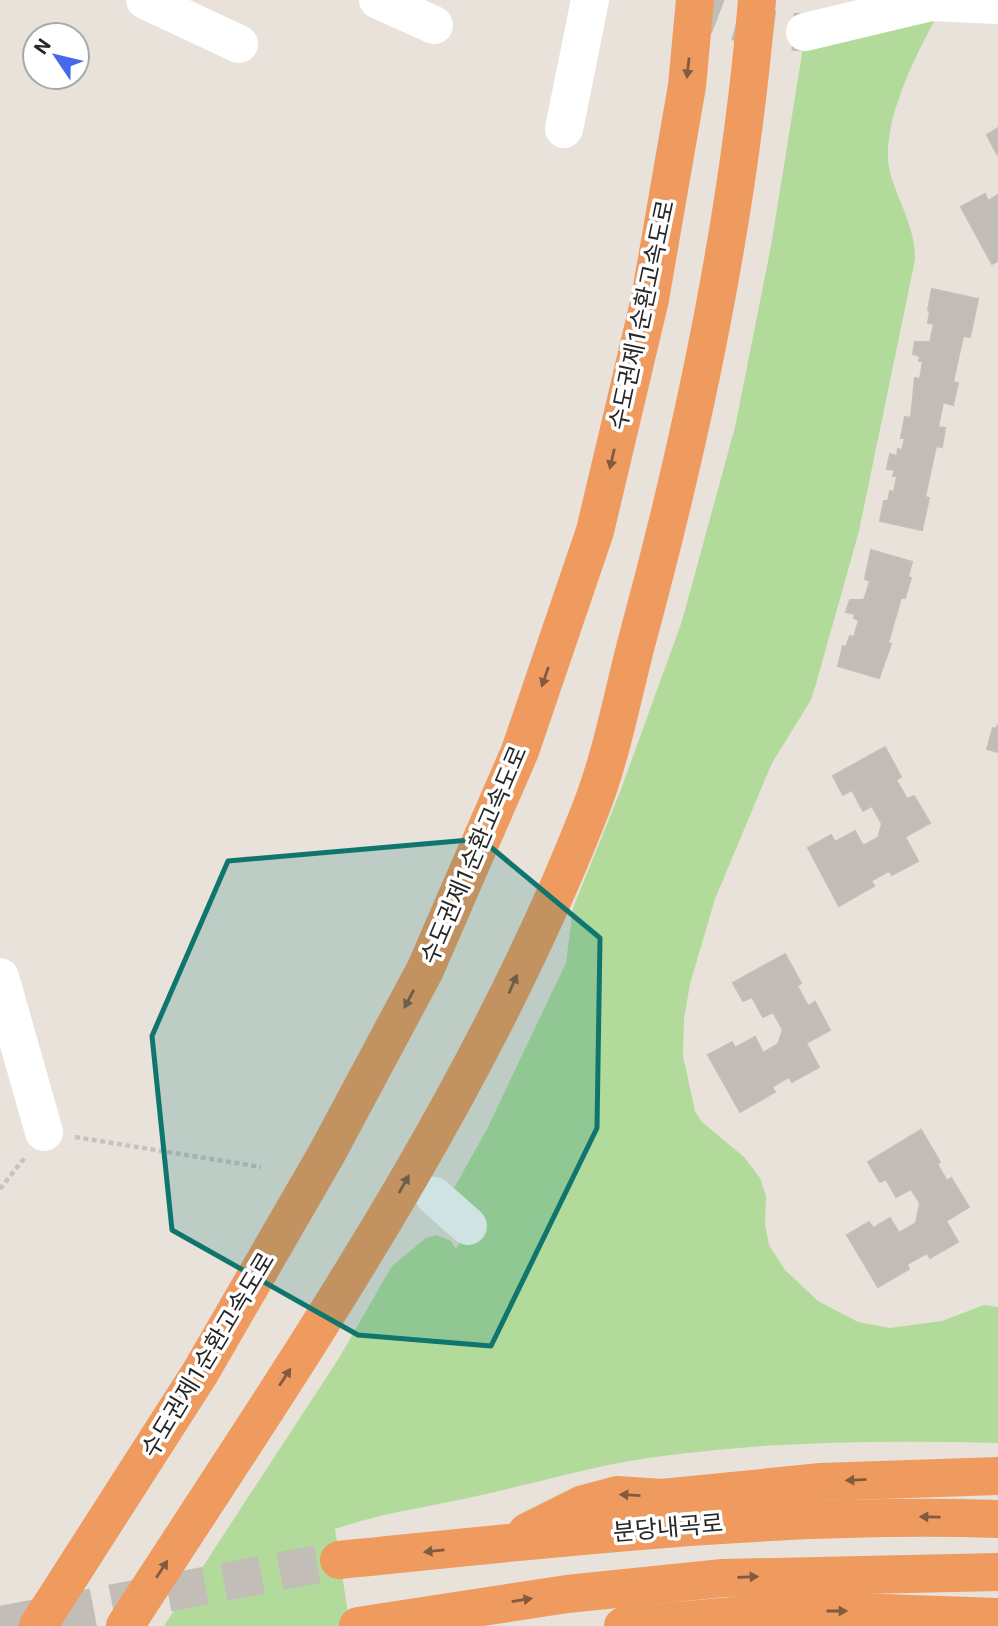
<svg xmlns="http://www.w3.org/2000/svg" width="998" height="1626" font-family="Roboto,'Noto Sans KR',sans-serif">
	<rect width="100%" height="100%" fill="#e9e2da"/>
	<!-- green -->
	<path fill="#b2db9b" d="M 941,9 C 919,48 878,126 890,172 C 898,202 916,228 915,260 L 859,531 L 816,684 L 811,700 L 772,763 L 715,899 L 690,984 L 684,1019 L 683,1056 L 695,1111 L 702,1122 L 744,1157 L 760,1178 L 766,1196 L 765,1225 L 769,1245 L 785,1270 L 818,1301 L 858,1322 L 890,1328 L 942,1321 L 984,1305 L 998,1307 L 998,1443 C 886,1440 774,1441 663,1456 C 603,1463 544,1481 486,1494 C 435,1506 385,1512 335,1529 L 350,1626 L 164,1626 L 339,1358 L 392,1266 L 426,1238 L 437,1235 L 451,1241 L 456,1249 L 468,1226 L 448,1199 L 487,1129 L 566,963 L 573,908 L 620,792 L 682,621 L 735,427 L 771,246 L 804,41 Z"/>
	<!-- building -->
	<g fill="#c1bcb7" stroke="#c4beb4" stroke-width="2">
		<path d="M 998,128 L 998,153 L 997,154 L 987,135 Z"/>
		<path d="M 985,194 L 988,201 L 998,195 L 998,261 L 992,264 L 961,207 Z"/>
		<path d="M 932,289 L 978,299 L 970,337 L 963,336 L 953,382 L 958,383 L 953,405 L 943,402 L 938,427 L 945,428 L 942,447 L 936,446 L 925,497 L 929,498 L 922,530 L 880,521 L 884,501 L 888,501 L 890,491 L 894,492 L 897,476 L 893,476 L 895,470 L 887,469 L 890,454 L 897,456 L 898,449 L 902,450 L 905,438 L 901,438 L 905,417 L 911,418 L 915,378 L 920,379 L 923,361 L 919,361 L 920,356 L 913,354 L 915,342 L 930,342 L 934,324 L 928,323 L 930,311 L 928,310 Z"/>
		<path d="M 871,550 L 912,562 L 908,577 L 911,578 L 905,598 L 901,598 L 888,643 L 891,644 L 879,678 L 838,666 L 843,646 L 846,647 L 850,636 L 854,637 L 859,620 L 854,618 L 855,614 L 846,612 L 850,600 L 864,600 L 870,581 L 865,579 Z"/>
		<path d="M 998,724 L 998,752 L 987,749 L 993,728 L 996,729 Z"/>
		<path d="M 885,747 L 901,777 L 896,780 L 907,799 L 914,796 L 930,823 L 905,837 L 918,861 L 892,875 L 889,871 L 871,881 L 874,886 L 839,906 L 808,848 L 831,835 L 835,842 L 855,831 L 863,846 L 878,838 L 882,824 L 872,806 L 863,811 L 852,790 L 843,795 L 833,776 Z"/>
		<path d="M 785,954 L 801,983 L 797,986 L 808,1006 L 815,1002 L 830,1030 L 806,1043 L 819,1067 L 792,1082 L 789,1077 L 772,1087 L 775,1092 L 740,1112 L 708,1055 L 732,1042 L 735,1048 L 755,1037 L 763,1053 L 778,1044 L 783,1030 L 773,1012 L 763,1017 L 752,997 L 743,1001 L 733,983 Z"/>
		<path d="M 921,1130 L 940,1162 L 937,1164 L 947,1181 L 951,1178 L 969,1207 L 946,1221 L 958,1242 L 930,1258 L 927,1253 L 907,1264 L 909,1269 L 878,1287 L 847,1235 L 869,1222 L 873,1228 L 890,1218 L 899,1233 L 916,1223 L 920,1203 L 911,1189 L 896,1197 L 886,1179 L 880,1182 L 868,1162 Z"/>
	</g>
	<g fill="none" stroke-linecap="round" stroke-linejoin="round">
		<!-- minor-tunnel -->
		<path stroke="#c2bdb6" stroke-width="38" stroke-dasharray="38 19" stroke-linecap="butt" d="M 684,0 C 723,20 761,32 805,32"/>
		<!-- highway-tunnel -->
		<path stroke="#c2bdb6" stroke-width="38" stroke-dasharray="38 19" stroke-linecap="butt" d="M 0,1625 L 339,1560"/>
		<!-- path -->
		<g stroke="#c3c3c3" stroke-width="4.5" stroke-dasharray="5 3.5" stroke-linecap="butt">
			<path d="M 75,1137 L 261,1167"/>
			<path d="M 0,1189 L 26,1156"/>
		</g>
		<!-- minor -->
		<g stroke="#fff" stroke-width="38">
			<path d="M 145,0 L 239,44"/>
			<path d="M 378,0 L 434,25"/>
			<path d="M 805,32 L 931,2 L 998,5"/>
			<path d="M 564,129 L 590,0"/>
			<path d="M 0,977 L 44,1132"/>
			<path d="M 434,1196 L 468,1226"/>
		</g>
		<!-- highway -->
		<g stroke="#ef9a5e" stroke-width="38">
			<path d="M 527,1532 L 583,1504 L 617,1495 L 662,1498 L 821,1482 L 998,1476"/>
			<path d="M 339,1560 C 559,1538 777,1512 998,1519"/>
			<path d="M 38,1626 L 200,1373 L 326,1155 L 425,970 L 520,751 L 595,531 L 650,299 L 687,86 L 695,0"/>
			<path d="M 125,1626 C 295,1363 477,1102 591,808 C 612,754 623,693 638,637 C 693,434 740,209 757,0"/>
			<path d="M 358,1626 L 567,1594 L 723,1578 L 998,1572"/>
			<path d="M 623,1626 L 797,1610 L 998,1617"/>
		</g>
	</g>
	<!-- one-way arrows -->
	<defs><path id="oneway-solid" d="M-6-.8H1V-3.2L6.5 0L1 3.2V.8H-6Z" transform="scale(1.75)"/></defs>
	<g fill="#815b40">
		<use href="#oneway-solid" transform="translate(688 68) rotate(96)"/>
		<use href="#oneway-solid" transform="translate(612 459) rotate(103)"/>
		<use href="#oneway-solid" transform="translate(545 677) rotate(109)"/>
		<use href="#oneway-solid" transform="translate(513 984) rotate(-66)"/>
		<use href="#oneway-solid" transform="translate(409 999) rotate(118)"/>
		<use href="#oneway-solid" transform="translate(404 1184) rotate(-61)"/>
		<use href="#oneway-solid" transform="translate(285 1377) rotate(-57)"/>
		<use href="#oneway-solid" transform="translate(856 1480) rotate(177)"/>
		<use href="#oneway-solid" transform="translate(630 1495) rotate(-177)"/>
		<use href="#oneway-solid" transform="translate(930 1517) rotate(-179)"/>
		<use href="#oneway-solid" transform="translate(434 1551) rotate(174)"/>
		<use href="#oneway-solid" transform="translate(162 1569) rotate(-57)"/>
		<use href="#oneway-solid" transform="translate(748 1577) rotate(-2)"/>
		<use href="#oneway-solid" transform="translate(522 1600) rotate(-9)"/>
		<use href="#oneway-solid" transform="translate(837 1611)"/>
	</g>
	<!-- marked area -->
	<path fill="#0f766e" fill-opacity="0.2" stroke="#0f766e" stroke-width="5" stroke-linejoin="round" d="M 481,839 L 600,938 L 597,1128 L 491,1346 L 358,1335 L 172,1230 L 152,1036 L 228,861 Z"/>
	<g text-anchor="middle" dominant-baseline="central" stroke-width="7" stroke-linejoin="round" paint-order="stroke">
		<!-- street labels -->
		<g font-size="24" fill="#272727" stroke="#fff">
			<text transform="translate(642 315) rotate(-78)">수도권제1순환고속도로</text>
			<text transform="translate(474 855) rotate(-67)">수도권제1순환고속도로</text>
			<text transform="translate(208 1355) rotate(-59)">수도권제1순환고속도로</text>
			<text transform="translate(668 1528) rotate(-5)">분당내곡로</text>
		</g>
	</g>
	<!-- north arrow -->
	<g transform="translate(56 56) rotate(305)"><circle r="33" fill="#ffffff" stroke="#a9a9a9" stroke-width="2"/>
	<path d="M0-5L12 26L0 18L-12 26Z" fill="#4769e9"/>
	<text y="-10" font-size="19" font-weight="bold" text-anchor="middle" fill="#272727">N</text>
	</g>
</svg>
